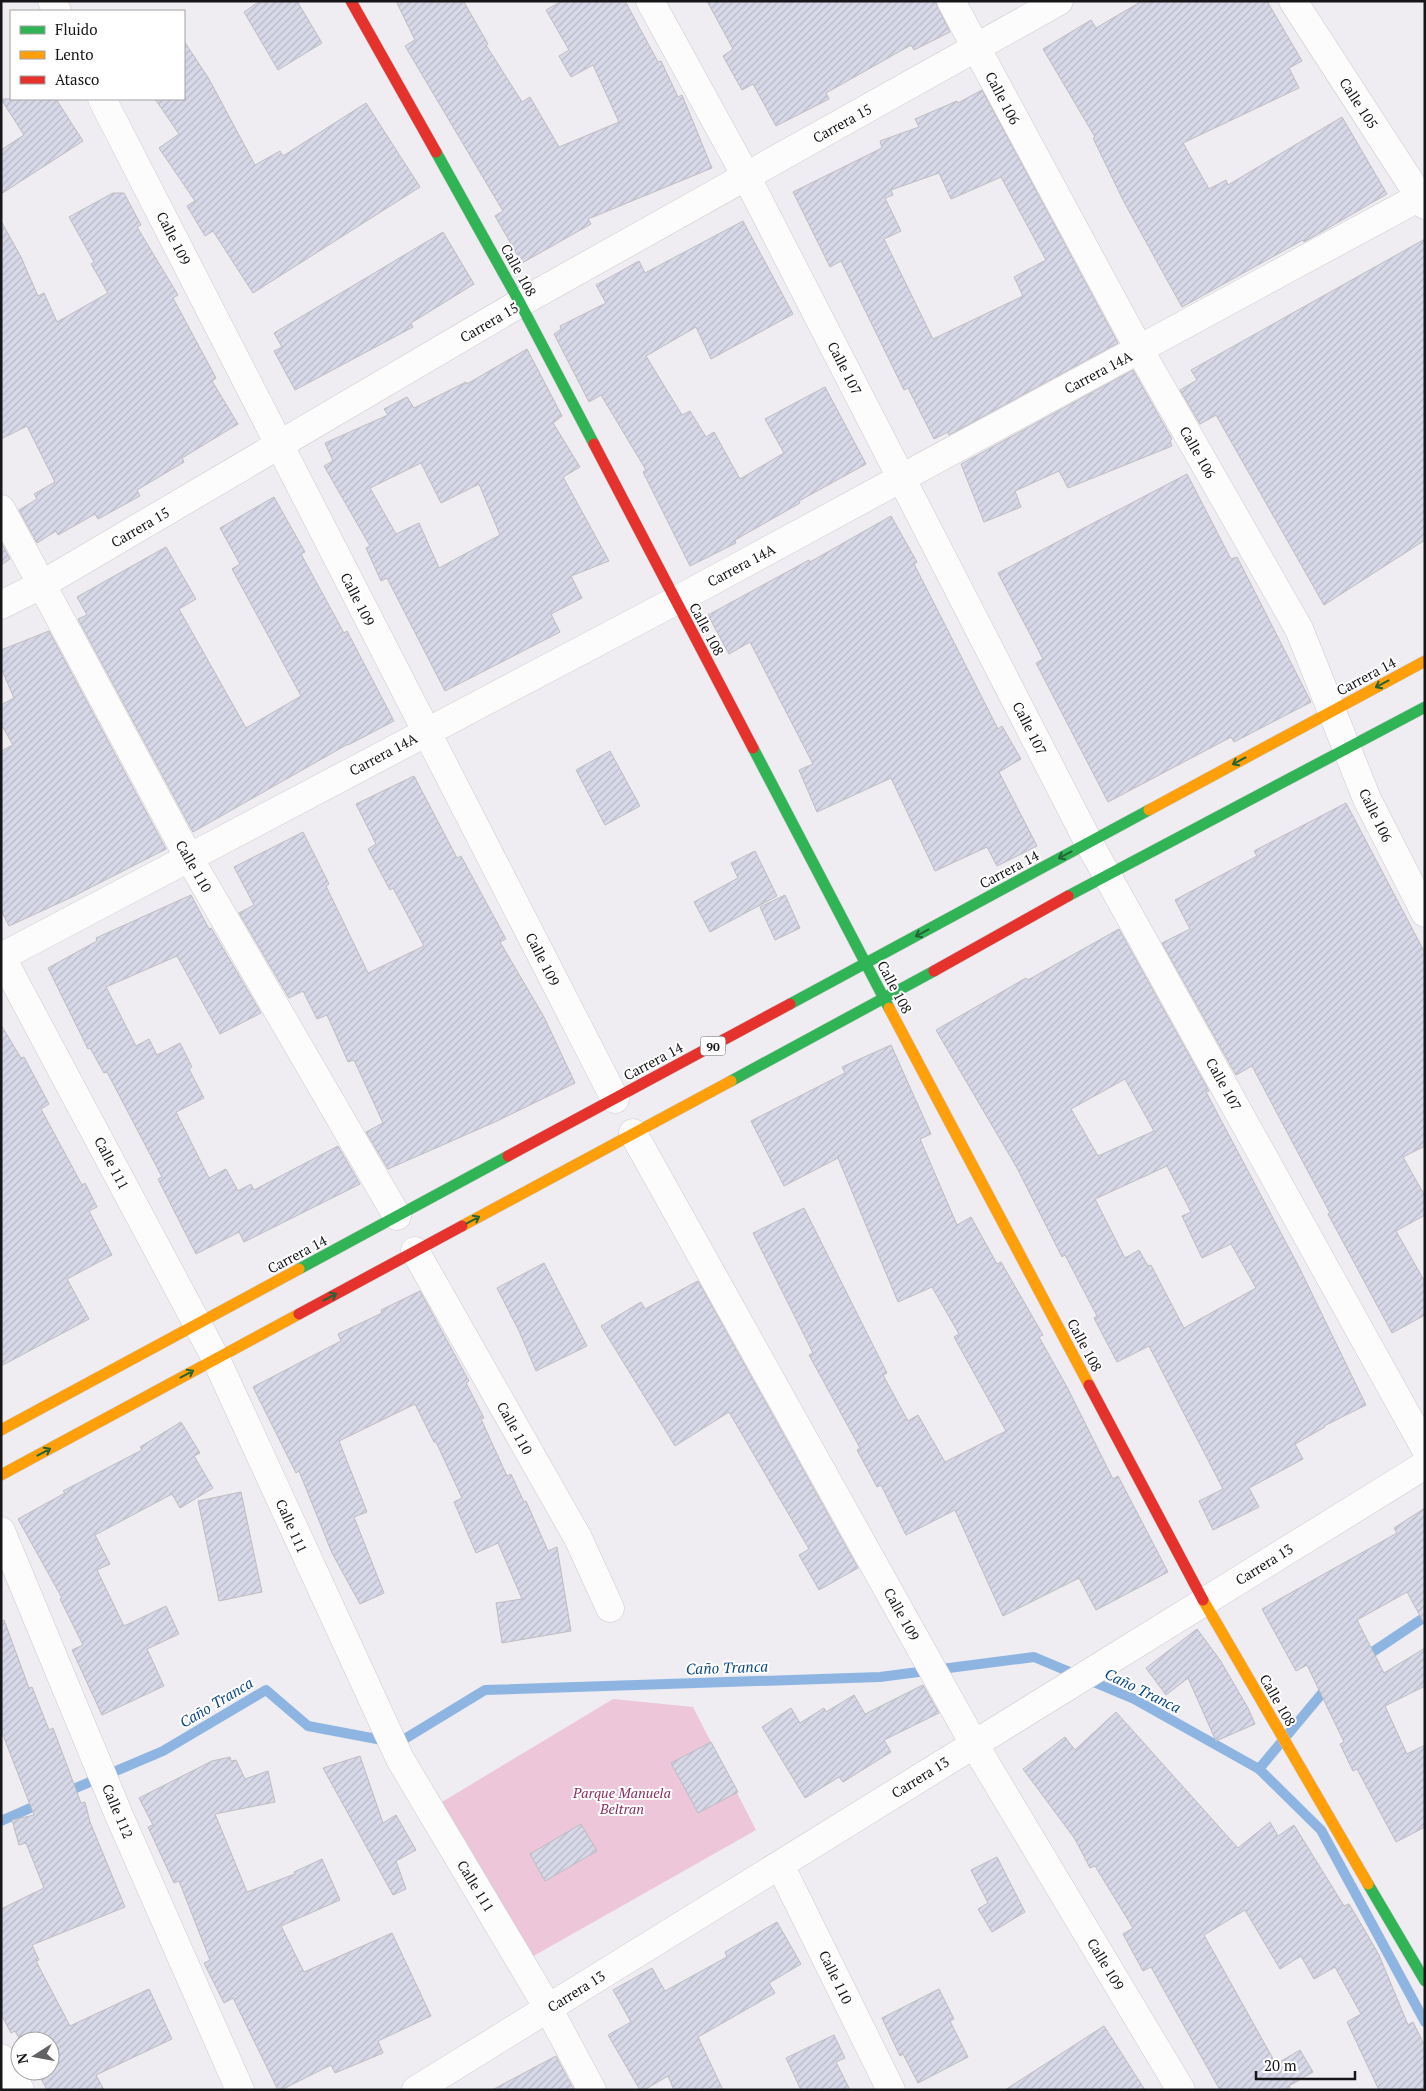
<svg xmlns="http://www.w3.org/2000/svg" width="1426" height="2091" font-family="'PT Serif',serif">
	<defs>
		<pattern id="building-hatch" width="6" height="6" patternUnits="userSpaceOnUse" patternTransform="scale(1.25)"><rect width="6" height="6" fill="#d7d8e8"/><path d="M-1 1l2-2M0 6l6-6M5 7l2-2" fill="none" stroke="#b8b8c6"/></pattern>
	</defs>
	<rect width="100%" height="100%" fill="#efedf1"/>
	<!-- park -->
	<path fill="#edc6da" d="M 613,1699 L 693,1707 L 756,1830 L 530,1958 L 442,1802 Z"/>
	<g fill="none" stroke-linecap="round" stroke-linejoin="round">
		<!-- stream -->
		<g stroke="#8eb5e2" stroke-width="10">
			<path d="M 1362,1659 L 1425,1617"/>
			<path d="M 1259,1769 L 1321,1830 L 1425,2022"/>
			<path d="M 64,1793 L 163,1751 L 266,1690 L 308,1726 L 398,1743 L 485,1690 L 880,1677 L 1034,1657 L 1134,1699 L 1259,1769 L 1329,1685"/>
			<path d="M 1,1821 L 44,1802"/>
		</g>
	</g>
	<!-- building -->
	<g fill="url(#building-hatch)" stroke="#bebdc0" fill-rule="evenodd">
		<path d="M 260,1 L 297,1 L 322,43 L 278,70 L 244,12 Z"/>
		<path d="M 396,1 L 464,2 L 488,44 L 486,45 L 522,102 L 530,97 L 559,147 L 619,122 L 593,65 L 571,77 L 559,56 L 569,50 L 546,10 L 562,1 L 625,1 L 658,62 L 661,61 L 678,97 L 682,95 L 712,168 L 588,219 L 591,224 L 522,263 L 495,216 L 503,211 L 405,46 L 415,40 Z"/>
		<path d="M 707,1 L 935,1 L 950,32 L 914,50 L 911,45 L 826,93 L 829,99 L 776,126 L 753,84 L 742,90 L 723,56 L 733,49 Z"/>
		<path d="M 1142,1 L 1267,1 L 1302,61 L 1289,68 L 1299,88 L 1183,143 L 1209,189 L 1226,180 L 1228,185 L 1342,117 L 1387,194 L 1304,242 L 1303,240 L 1182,307 L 1124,202 L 1093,138 L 1095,137 L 1043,49 L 1091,20 L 1096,28 Z"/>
		<path d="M 184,41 L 209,79 L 255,165 L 280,151 L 283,156 L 366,103 L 420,187 L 253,293 L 213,231 L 205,236 L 187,206 L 195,201 L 159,148 L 179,134 L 155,99 L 184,99 Z"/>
		<path d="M 982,90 L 1118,343 L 949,435 L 948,432 L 934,439 L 908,388 L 904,390 L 841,261 L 830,267 L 793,192 L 882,148 L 880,141 L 919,127 L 915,119 L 957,101 L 958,103 ZM 939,173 L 951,199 L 1001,177 L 1046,260 L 1014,277 L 1023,296 L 933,339 L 884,239 L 901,231 L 885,198 L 893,195 L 891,190 Z"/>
		<path d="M 1,99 L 56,99 L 83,141 L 1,194 L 1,150 L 24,135 Z"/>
		<path d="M 113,193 L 124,193 L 141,225 L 137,227 L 178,295 L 173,298 L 216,378 L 212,381 L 238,424 L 182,458 L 184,462 L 137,490 L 140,496 L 98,519 L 95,514 L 58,535 L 56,531 L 37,543 L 19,510 L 37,499 L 34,494 L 55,482 L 27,426 L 1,439 L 1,221 L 21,257 L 38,296 L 44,293 L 57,322 L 108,293 L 91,264 L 94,262 L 69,217 Z"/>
		<path d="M 743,221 L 793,314 L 711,359 L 696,327 L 646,356 L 682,415 L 690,411 L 706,437 L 714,432 L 740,479 L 784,453 L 765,419 L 825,387 L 866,464 L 799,501 L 800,503 L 735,540 L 736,543 L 690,566 L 643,472 L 646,470 L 601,395 L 589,402 L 554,334 L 561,329 L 560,326 L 606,303 L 596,285 L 639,261 L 645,273 Z"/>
		<path d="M 443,232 L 474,284 L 411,323 L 413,327 L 295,390 L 274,351 L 282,347 L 274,333 Z"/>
		<path d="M 1425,239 L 1425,540 L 1324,605 L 1216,415 L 1200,424 L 1180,390 L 1197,380 L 1191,370 Z"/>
		<path d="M 527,349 L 562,416 L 553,423 L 580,467 L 563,477 L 609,561 L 571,576 L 582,598 L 551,614 L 560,632 L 445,691 L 387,578 L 381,581 L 366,548 L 370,546 L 324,466 L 333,461 L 325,443 L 388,415 L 384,409 L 407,397 L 414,408 L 466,382 L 467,384 ZM 421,463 L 441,503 L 479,484 L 500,535 L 439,568 L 419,523 L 396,534 L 370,488 Z"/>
		<path d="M 1133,370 L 1172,439 L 1170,441 L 1172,446 L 1068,488 L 1059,471 L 1015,491 L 1021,507 L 984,522 L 961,464 Z"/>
		<path d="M 1187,474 L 1231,559 L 1237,557 L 1311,702 L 1234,742 L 1231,737 L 1108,802 L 1036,663 L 1043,659 L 998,573 Z"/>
		<path d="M 274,497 L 305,552 L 301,554 L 344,633 L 347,631 L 394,721 L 348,745 L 348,744 L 193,832 L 78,619 L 87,615 L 77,597 L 166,547 L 196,599 L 179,609 L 246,728 L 301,696 L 232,569 L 240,564 L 220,528 Z"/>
		<path d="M 891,516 L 917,562 L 914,564 L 998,729 L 1002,726 L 1021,759 L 999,772 L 1037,846 L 997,866 L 987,847 L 935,871 L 891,778 L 817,812 L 799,770 L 813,764 L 750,642 L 729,654 L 708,615 L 809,560 L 810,562 Z"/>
		<path d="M 1,542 L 10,559 L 1,565 Z"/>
		<path d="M 49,631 L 166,849 L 72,897 L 9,926 L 1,910 L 1,751 L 13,745 L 1,724 L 1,705 L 14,698 L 1,668 L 1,650 Z"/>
		<path d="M 610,751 L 640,806 L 605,825 L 576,770 Z"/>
		<path d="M 414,776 L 457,858 L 461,856 L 506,939 L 500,942 L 544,1017 L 575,1083 L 497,1121 L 388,1169 L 366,1132 L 383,1123 L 354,1060 L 348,1062 L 327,1015 L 317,1019 L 303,991 L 289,998 L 239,913 L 254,905 L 234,867 L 303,832 L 329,884 L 326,886 L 368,973 L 424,946 L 393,888 L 390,890 L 368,849 L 376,844 L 356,804 Z"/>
		<path d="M 1346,803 L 1425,953 L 1425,1146 L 1403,1157 L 1425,1196 L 1425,1215 L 1396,1231 L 1425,1282 L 1425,1315 L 1392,1333 L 1328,1214 L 1330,1213 L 1252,1066 L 1236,1075 L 1162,943 L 1190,929 L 1175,900 L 1257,856 L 1254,851 Z"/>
		<path d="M 755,851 L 777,896 L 710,932 L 694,902 L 738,878 L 731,863 Z"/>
		<path d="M 191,895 L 209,929 L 211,928 L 261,1013 L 220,1034 L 177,956 L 106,987 L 136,1046 L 149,1039 L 157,1055 L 180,1043 L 192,1067 L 189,1069 L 204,1098 L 176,1112 L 209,1178 L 226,1169 L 238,1191 L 251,1184 L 254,1190 L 338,1146 L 360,1184 L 244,1242 L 239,1232 L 196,1254 L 158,1179 L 162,1177 L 107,1072 L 104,1073 L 90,1048 L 88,1049 L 48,968 L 97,941 L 96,938 Z"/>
		<path d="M 785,895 L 800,928 L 775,940 L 760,907 Z"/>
		<path d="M 1119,929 L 1209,1091 L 1206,1092 L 1299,1267 L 1366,1405 L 1324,1426 L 1325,1427 L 1295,1444 L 1303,1459 L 1249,1488 L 1259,1507 L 1213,1530 L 1199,1501 L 1223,1489 L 1149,1346 L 1117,1362 L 1094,1318 L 1097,1316 L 1065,1255 L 1062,1257 L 1017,1168 L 936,1030 L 1026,978 L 1028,980 ZM 1125,1079 L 1154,1131 L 1098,1156 L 1071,1109 ZM 1167,1166 L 1191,1212 L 1182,1216 L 1202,1258 L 1231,1244 L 1256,1288 L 1184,1328 L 1151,1265 L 1148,1266 L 1139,1250 L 1125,1258 L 1095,1199 Z"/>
		<path d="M 1,1025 L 21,1058 L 24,1057 L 49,1104 L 41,1109 L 82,1185 L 85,1183 L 97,1207 L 89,1211 L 112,1255 L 67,1279 L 89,1319 L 1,1366 Z"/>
		<path d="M 891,1045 L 931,1134 L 920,1139 L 957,1225 L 971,1217 L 997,1264 L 1001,1262 L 1043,1335 L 1039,1337 L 1067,1387 L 1113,1479 L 1118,1476 L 1168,1572 L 1096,1610 L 1079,1578 L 1003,1616 L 955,1510 L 906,1535 L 881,1485 L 877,1487 L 857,1450 L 860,1448 L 809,1355 L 813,1353 L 753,1233 L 804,1208 L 887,1373 L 883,1375 L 908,1421 L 918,1415 L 945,1462 L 1006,1431 L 954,1337 L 959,1334 L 932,1287 L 898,1302 L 838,1158 L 784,1186 L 751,1121 L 845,1073 L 842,1067 Z"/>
		<path d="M 544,1263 L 587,1346 L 536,1371 L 519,1331 L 497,1288 Z"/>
		<path d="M 698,1281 L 858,1568 L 819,1590 L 799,1555 L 809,1549 L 729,1412 L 675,1446 L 601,1326 L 641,1302 L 645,1309 Z"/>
		<path d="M 420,1291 L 469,1381 L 466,1383 L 484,1418 L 481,1419 L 507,1476 L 511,1474 L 524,1502 L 526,1501 L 548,1551 L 557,1547 L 571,1631 L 502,1643 L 496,1603 L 522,1599 L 498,1543 L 476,1553 L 454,1502 L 462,1498 L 436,1442 L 434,1442 L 415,1404 L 339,1441 L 367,1512 L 354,1517 L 384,1593 L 360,1604 L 332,1553 L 299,1471 L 296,1473 L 253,1387 L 341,1341 L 338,1334 L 382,1313 L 381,1310 Z"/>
		<path d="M 181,1422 L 200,1453 L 194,1456 L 213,1488 L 180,1508 L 172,1494 L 95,1535 L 110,1564 L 97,1570 L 124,1626 L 166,1606 L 179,1634 L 147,1649 L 164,1686 L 102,1715 L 72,1650 L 83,1645 L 60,1599 L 62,1598 L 18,1519 L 65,1493 L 63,1491 L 142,1450 L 140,1447 Z"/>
		<path d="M 241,1492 L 262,1592 L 219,1601 L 198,1501 Z"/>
		<path d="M 1425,1508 L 1425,1625 L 1407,1592 L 1357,1620 L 1384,1673 L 1425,1648 L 1425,1686 L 1385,1706 L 1407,1754 L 1425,1745 L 1425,1827 L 1396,1842 L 1357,1769 L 1353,1771 L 1340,1744 L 1344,1742 L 1307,1665 L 1296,1671 L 1262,1609 L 1397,1533 L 1394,1528 Z"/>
		<path d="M 4,1620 L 29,1688 L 32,1687 L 49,1730 L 53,1728 L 81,1803 L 85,1802 L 90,1822 L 125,1907 L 32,1945 L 39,1960 L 36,1961 L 70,2026 L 149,1989 L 172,2039 L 96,2075 L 104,2090 L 47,2090 L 37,2071 L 50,2071 L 50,2041 L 21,2041 L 15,2031 L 11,2033 L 1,2014 L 1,1909 L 44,1888 L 26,1843 L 19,1845 L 12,1820 L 34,1815 L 1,1730 L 1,1621 Z"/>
		<path d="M 1197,1629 L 1220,1660 L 1248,1708 L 1255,1724 L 1216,1741 L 1188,1678 L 1166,1695 L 1146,1668 Z"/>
		<path d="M 923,1685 L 939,1713 L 884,1740 L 891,1752 L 843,1782 L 839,1777 L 805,1798 L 762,1727 L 791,1708 L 800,1723 L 824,1708 L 826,1712 L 854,1695 L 865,1714 Z"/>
		<path d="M 1116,1712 L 1238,1848 L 1270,1822 L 1278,1836 L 1294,1825 L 1344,1906 L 1349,1904 L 1364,1929 L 1379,1955 L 1408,2025 L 1413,2022 L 1425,2046 L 1425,2090 L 1379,2090 L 1347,2022 L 1361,2014 L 1335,1967 L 1314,1979 L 1301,1956 L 1280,1969 L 1245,1910 L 1204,1935 L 1276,2064 L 1300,2050 L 1313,2072 L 1289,2086 L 1291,2090 L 1220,2090 L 1151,1967 L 1143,1971 L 1123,1934 L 1133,1928 L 1095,1866 L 1090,1868 L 1075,1839 L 1023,1769 L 1065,1737 L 1075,1750 Z"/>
		<path d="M 711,1742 L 738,1792 L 698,1813 L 671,1763 Z"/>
		<path d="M 360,1756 L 383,1823 L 396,1815 L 416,1850 L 396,1861 L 406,1889 L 393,1895 L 323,1768 Z"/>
		<path d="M 230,1757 L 231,1761 L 236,1760 L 245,1779 L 268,1771 L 275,1802 L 215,1814 L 247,1892 L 295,1874 L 294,1872 L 322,1859 L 340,1900 L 281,1926 L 304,1972 L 392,1933 L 431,2016 L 378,2041 L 383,2053 L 335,2073 L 331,2065 L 281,2090 L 278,2090 L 233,1998 L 224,2003 L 204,1963 L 210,1960 L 179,1881 L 174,1883 L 148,1827 L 153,1825 L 139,1798 L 212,1761 Z"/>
		<path d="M 581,1824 L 597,1851 L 545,1881 L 530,1854 Z"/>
		<path d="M 997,1857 L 1025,1912 L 992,1932 L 978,1909 L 988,1903 L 971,1870 Z"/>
		<path d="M 777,1922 L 801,1964 L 769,1983 L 775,1993 L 698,2037 L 723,2090 L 674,2090 L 668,2076 L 644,2090 L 640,2090 L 608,2035 L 631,2022 L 613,1990 L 652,1968 L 665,1991 L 727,1957 L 725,1952 Z"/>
		<path d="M 939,1989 L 954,2019 L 950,2021 L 968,2057 L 918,2083 L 903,2054 L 900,2056 L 882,2018 Z"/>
		<path d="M 1104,2026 L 1145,2090 L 1005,2090 Z"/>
		<path d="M 834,2035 L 845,2058 L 836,2062 L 850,2090 L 801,2090 L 786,2058 Z"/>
		<path d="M 556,2056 L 574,2090 L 492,2090 Z"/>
	</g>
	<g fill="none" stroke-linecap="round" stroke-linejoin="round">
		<defs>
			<g id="street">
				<path d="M 52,1 L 57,11"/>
				<path d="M 650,1 L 746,176 L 1089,843 L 1425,1448"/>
				<path d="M 951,1 L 1139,349 L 1299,629 L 1367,799 L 1425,913"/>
				<path d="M 1293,1 L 1425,205"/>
				<path d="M 102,99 L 615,1099"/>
				<path d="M 1,509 L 188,856 L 397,1216"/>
				<path d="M 1,605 L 41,585 L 520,303 L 1059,1"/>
				<path d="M 1,956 L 216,1359 L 400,1759 L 548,2008 L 592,2090"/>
				<path d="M 1,957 L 675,601 L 1425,194"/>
				<path d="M 633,1133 L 974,1744 L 1181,2090"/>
				<path d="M 415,1251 L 578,1538 L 610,1608"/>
				<path d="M 1,1531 L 118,1813 L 240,2090"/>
				<path d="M 780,1865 L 891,2090"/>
				<path d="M 1,2058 L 20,2090"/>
				<path d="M 416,2090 L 1425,1465"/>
			</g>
			<g id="fast">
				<path d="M 436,152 L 520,303 L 594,444"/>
				<path d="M 753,748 L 889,1008"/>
				<path d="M 1068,896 L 1425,707"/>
				<path d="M 790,1004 L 1149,810"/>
				<path d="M 731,1081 L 934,971"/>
				<path d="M 299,1269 L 508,1156"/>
				<path d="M 1368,1884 L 1425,1981"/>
			</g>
			<g id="slow">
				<path d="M 1149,810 L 1425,661"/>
				<path d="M 889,1008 L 1089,1385"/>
				<path d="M 462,1226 L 731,1081"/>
				<path d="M 1,1430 L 299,1269"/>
				<path d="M 1,1475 L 299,1314"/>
				<path d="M 1203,1600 L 1368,1884"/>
			</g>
			<g id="jam">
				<path d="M 351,1 L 436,152"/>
				<path d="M 594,444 L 753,748"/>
				<path d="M 934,971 L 1068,896"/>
				<path d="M 508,1156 L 790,1004"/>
				<path d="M 299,1314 L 462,1226"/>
				<path d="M 1089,1385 L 1203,1600"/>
			</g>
		</defs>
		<!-- street casing -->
		<use href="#street" stroke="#cccace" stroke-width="29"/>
		<!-- fast casing -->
		<use href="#fast" stroke="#cccace" stroke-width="12"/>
		<!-- slow casing -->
		<use href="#slow" stroke="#cccace" stroke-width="12"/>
		<!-- jam casing -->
		<use href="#jam" stroke="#cccace" stroke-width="12"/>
		<!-- street -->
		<use href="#street" stroke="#fdfcfd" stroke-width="28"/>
		<!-- fast -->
		<use href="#fast" stroke="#30b455" stroke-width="11"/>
		<!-- slow -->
		<use href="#slow" stroke="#ff9f0a" stroke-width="11"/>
		<!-- jam -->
		<use href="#jam" stroke="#e5322d" stroke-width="11"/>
	</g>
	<!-- one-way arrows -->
	<defs><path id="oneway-shaft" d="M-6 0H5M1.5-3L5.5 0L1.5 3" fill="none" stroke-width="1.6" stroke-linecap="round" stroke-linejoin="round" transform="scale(1.25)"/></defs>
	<g stroke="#236436">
		<use href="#oneway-shaft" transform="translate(1382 684) rotate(152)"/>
		<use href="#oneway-shaft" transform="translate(1239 761) rotate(152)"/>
		<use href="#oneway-shaft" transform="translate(1065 855) rotate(152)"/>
		<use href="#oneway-shaft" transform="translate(922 933) rotate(152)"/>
		<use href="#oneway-shaft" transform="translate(473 1220) rotate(-28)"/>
		<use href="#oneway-shaft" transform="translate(330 1297) rotate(-28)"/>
		<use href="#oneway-shaft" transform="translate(187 1374) rotate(-28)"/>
		<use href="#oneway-shaft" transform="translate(44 1452) rotate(-28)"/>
	</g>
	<g text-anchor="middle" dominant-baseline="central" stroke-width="4" stroke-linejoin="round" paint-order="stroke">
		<!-- shield labels -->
		<rect fill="#fff" stroke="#5c5b5d" stroke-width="1" x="700.5" y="1036.5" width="25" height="19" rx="4"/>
		<g font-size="12" font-weight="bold" fill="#161518">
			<text x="713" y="1046">90</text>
		</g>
		<!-- street labels -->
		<g font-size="14" fill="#161518" stroke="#fff">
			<text transform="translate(1003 98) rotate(62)">Calle 106</text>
			<text transform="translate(1359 103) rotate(57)">Calle 105</text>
			<text transform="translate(842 123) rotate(-29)">Carrera 15</text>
			<text transform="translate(174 238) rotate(63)">Calle 109</text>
			<text transform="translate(519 270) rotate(61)">Calle 108</text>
			<text transform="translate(489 322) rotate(-30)">Carrera 15</text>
			<text transform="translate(845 368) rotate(63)">Calle 107</text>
			<text transform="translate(1098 372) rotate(-28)">Carrera 14A</text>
			<text transform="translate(1198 452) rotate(60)">Calle 106</text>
			<text transform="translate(140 527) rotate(-30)">Carrera 15</text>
			<text transform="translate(741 565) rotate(-28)">Carrera 14A</text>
			<text transform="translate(358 599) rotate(63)">Calle 109</text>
			<text transform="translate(707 629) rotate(62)">Calle 108</text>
			<text transform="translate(1366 676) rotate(-28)">Carrera 14</text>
			<text transform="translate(1030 728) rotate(63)">Calle 107</text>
			<text transform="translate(383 754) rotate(-28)">Carrera 14A</text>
			<text transform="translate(1376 815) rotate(64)">Calle 106</text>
			<text transform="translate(194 866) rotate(60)">Calle 110</text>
			<text transform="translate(1009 869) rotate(-28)">Carrera 14</text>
			<text transform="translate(543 959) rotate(63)">Calle 109</text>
			<text transform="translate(895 987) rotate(62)">Calle 108</text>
			<text transform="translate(653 1061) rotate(-28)">Carrera 14</text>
			<text transform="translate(1224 1084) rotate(61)">Calle 107</text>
			<text transform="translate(112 1163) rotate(62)">Calle 111</text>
			<text transform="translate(297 1254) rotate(-28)">Carrera 14</text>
			<text transform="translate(1085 1345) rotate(62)">Calle 108</text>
			<text transform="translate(515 1428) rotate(61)">Calle 110</text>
			<text transform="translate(292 1526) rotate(66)">Calle 111</text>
			<text transform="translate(1264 1564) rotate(-32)">Carrera 13</text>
			<text transform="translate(902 1614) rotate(61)">Calle 109</text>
			<text transform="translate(1278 1700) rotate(60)">Calle 108</text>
			<text transform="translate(920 1777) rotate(-32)">Carrera 13</text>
			<text transform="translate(118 1811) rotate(67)">Calle 112</text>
			<text transform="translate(476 1886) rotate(59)">Calle 111</text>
			<text transform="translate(1106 1964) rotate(59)">Calle 109</text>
			<text transform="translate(836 1977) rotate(64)">Calle 110</text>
			<text transform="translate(576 1991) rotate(-32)">Carrera 13</text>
		</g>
		<!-- park labels -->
		<g font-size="14" font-style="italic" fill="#8c2e62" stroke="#fff">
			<text x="622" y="1792">Parque Manuela<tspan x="622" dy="16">Beltran</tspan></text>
		</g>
		<!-- water labels -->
		<g font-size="15" font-style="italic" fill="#0a4880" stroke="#fff">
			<text transform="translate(727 1667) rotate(-2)">Caño Tranca</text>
			<text transform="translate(1143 1690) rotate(26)">Caño Tranca</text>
			<text transform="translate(216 1702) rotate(-31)">Caño Tranca</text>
		</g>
	</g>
	<!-- border -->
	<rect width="1426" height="2091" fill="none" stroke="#161518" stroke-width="5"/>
	<!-- legend -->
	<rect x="10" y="10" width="175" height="90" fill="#ffffff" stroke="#a2a1a3"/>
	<rect x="20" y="26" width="25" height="8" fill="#30b455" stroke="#a2a1a3"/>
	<text x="55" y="35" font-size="15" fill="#161518">Fluido</text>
	<rect x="20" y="51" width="25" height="8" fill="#ff9f0a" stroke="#a2a1a3"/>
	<text x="55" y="60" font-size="15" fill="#161518">Lento</text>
	<rect x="20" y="76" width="25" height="8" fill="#e5322d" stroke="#a2a1a3"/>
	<text x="55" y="85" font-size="15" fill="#161518">Atasco</text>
	<!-- north arrow -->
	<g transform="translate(35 2056) rotate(259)"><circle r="24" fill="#ffffff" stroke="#a2a1a3"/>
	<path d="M0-4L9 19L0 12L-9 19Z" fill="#626164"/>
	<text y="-8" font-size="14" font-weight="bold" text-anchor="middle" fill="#161518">N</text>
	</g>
	<!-- scale -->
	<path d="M1256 2071v8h99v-8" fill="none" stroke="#161518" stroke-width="2.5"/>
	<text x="1264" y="2071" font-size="15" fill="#161518" stroke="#ffffff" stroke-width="4" paint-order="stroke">20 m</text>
</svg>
